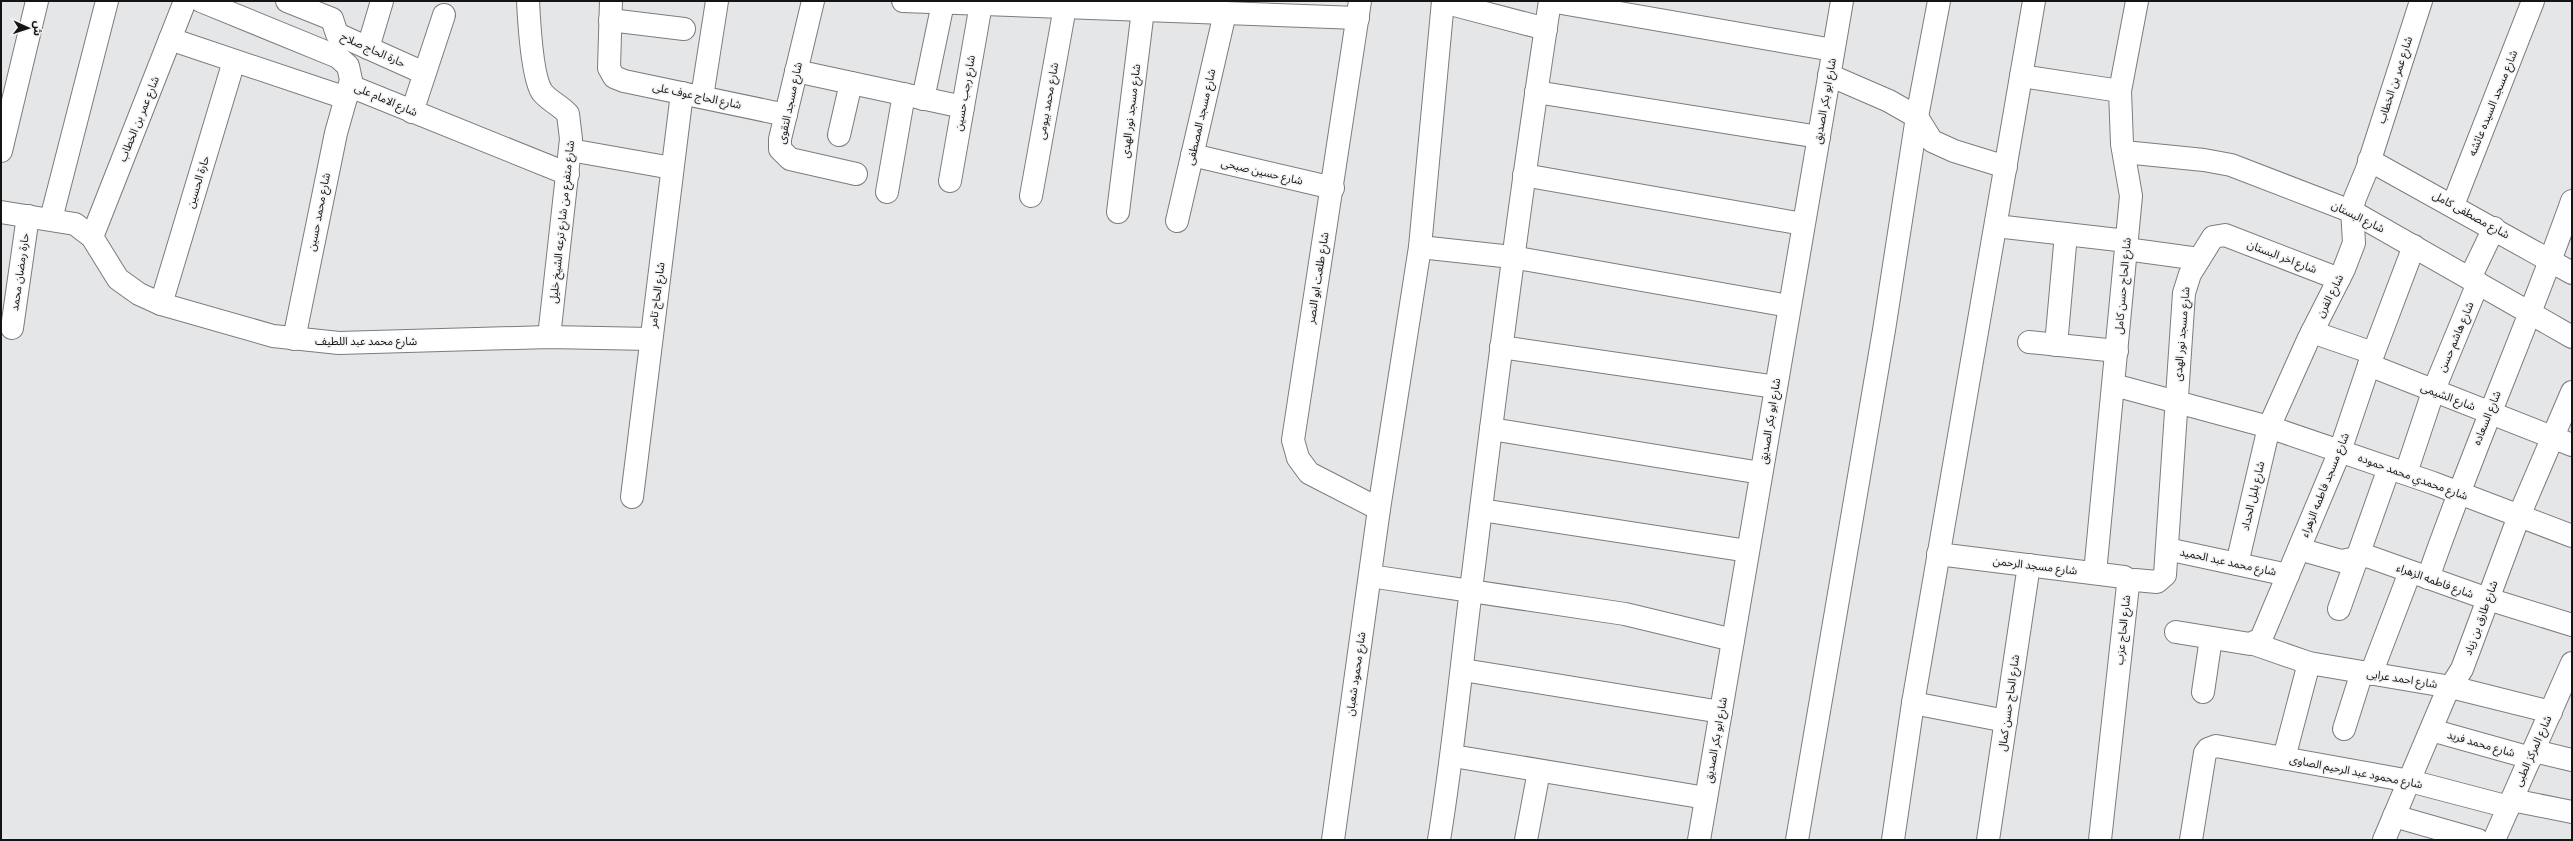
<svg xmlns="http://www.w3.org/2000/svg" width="2573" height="841" font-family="Karla,'Noto Sans Arabic',sans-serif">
	<rect width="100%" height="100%" fill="#e5e6e8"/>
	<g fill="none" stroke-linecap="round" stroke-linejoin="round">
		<defs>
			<g id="minor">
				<path d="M 201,1 L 338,57 L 348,66 L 351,80 L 336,133 L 294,339"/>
				<path d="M 287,1 L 332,19 L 337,34 L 424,73"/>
				<path d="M 528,1 C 529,21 532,77 542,92 C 549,101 560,105 568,114 L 571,139 L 549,337"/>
				<path d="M 611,1 L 609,68 L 614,77 L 624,81 L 786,115"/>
				<path d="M 813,1 L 780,139 L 780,149 L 790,159 L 856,174"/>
				<path d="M 903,1 L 1358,18"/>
				<path d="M 1360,1 L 1293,440 L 1298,458 L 1309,473 L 1379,509"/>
				<path d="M 1550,1 L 1833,50"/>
				<path d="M 1443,2 L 1546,29"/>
				<path d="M 610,20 L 684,29"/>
				<path d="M 170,39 L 346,98"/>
				<path d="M 368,48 L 382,1"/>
				<path d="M 796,71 L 963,107"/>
				<path d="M 1829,75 L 1889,101 L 1917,117 L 1932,141 L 1954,151 L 2006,167"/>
				<path d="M 2021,76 L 2120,91"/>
				<path d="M 350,86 L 568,174"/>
				<path d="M 1536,92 L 1819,137"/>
				<path d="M 702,97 L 717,1"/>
				<path d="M 923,99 L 943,3"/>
				<path d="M 412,112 L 444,15"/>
				<path d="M 839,135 L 851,83"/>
				<path d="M 570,150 L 672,168"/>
				<path d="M 1,151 L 37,1"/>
				<path d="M 2124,152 L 2204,160 L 2231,165 L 2353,212 L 2572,337"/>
				<path d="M 1192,155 L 1333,188"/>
				<path d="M 2369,160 L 2572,273"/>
				<path d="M 1524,175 L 1803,224"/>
				<path d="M 950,181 L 981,4"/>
				<path d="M 887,192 L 904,94"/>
				<path d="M 1031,196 L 1065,7"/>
				<path d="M 2453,205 L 2533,1"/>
				<path d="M 1,212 L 75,224 L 92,237 L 118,279 L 139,294 L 161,304 L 273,336 L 339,343 L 549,337 L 651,339"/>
				<path d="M 1118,212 L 1143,10"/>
				<path d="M 51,219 L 107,1"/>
				<path d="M 1177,221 L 1225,13"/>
				<path d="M 1996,226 L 2127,241"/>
				<path d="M 92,237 L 185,1"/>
				<path d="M 1420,247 L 1512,257 L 1789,306"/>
				<path d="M 2126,249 L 2199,259"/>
				<path d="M 2470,278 L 2494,228"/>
				<path d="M 161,304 L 234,61"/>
				<path d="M 12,328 L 28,216"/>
				<path d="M 2312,332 L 2373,353"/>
				<path d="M 2029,342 L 2117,351"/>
				<path d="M 2056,345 L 2066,234"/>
				<path d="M 1501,347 L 1776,387"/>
				<path d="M 2369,365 L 2572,445"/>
				<path d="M 2114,385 L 2269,427 L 2433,483 L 2572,536"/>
				<path d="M 1491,429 L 1761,473"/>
				<path d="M 2406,473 L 2433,392 L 2478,283"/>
				<path d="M 632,497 L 682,93"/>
				<path d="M 1481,510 L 1748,551"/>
				<path d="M 2167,549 L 2288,575"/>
				<path d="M 2299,549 L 2341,561 L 2367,556 L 2488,599 L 2572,625"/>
				<path d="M 1938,554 L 2124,577 L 2131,581"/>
				<path d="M 2237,564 L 2269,427 L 2308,340 L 2344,269 L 2354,243 L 2352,208 L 2355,198 L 2367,169 L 2421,1"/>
				<path d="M 2095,573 L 2131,196 L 2122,144 L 2120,91 L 2137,1"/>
				<path d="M 1370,576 L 1625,614 L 1733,640"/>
				<path d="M 2428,578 C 2472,451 2527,328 2572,201"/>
				<path d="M 2339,609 L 2389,468"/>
				<path d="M 2176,632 L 2250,644 L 2261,639 L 2340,451 L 2369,365 L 2414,246"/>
				<path d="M 2254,644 L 2309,663 L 2451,687 L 2551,712"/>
				<path d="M 1463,670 L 1721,712"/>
				<path d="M 2371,674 L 2410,572"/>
				<path d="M 2203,692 L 2211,638"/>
				<path d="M 1913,703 L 2006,721"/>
				<path d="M 2344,729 L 2362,672"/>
				<path d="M 2431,730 L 2531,758"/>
				<path d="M 2534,751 L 2572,760"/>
				<path d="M 1453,756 L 1706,798"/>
				<path d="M 2284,758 L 2309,663"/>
				<path d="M 2512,800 L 2572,812"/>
				<path d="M 2394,816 L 2478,840"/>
				<path d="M 1333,840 L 1379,509 L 1420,247 L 1443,1"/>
				<path d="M 1439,840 C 1454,749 1462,657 1474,566 C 1497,377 1521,189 1550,1"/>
				<path d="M 1526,840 L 1539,771"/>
				<path d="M 1699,840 L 1842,1"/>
				<path d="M 1797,840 L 1884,330 L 1917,117 L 1939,1"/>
				<path d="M 1893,840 L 1913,703 L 2034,1"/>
				<path d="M 1988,840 L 2029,565"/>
				<path d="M 2100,840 L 2128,585 L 2135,580 L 2157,582 L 2165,575 L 2184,293 L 2190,274 L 2213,237 L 2225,235 L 2339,279"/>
				<path d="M 2191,840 L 2205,753 L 2208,749 L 2216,746 L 2410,781 L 2509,807"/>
				<path d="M 2384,840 L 2445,696 L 2462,669 L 2519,516 L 2572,392"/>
				<path d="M 2494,840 L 2572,663"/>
			</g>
		</defs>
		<!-- minor casing -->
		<use href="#minor" stroke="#7c7c7e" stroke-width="24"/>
		<!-- minor -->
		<use href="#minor" stroke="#fff" stroke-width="22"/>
	</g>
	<g text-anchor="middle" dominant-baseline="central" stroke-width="3" stroke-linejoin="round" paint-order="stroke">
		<!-- street labels -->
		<g font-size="11" fill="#141415" stroke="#f3f3f5">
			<text transform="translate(373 50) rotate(24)">حارة الحاج صلاح</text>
			<text transform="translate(2395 80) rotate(-72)">شارع عمر بن الخطاب</text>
			<text transform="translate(965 93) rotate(-80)">شارع رجب حسين</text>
			<text transform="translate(697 96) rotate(12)">شارع الحاج عوف على</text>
			<text transform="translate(386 100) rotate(23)">شارع الامام على</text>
			<text transform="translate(1048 101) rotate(-80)">شارع محمد بيومى</text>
			<text transform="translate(1825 101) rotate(-80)">شارع ابو بكر الصديق</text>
			<text transform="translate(790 103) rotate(-78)">شارع مسجد التقوى</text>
			<text transform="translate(2493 103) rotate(-68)">شارع مسجد السيده عائشه</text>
			<text transform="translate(1131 111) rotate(-83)">شارع مسجد نور الهدى</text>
			<text transform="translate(1201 117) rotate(-77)">شارع مسجد المصطفى</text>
			<text transform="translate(139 119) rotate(-68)">شارع عمر بن الخطاب</text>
			<text transform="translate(1262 172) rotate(13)">شارع حسين صبحى</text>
			<text transform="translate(198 182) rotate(-73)">حارة الحسين</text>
			<text transform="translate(319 212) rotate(-79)">شارع محمد حسين</text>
			<text transform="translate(2471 215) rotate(29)">شارع مصطفى كامل</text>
			<text transform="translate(2358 217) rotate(26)">شارع البستان</text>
			<text transform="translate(562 222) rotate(-84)">شارع متفرع من شارع ترعه الشيخ خليل</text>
			<text transform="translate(2282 257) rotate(21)">شارع اخر البستان</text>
			<text transform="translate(20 272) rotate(-82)">حارة رمضان محمد</text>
			<text transform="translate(1318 278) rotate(-81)">شارع طلعت ابو النصر</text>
			<text transform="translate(2123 286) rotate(-85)">شارع الحاج حسن كامل</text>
			<text transform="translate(657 295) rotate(-83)">شارع الحاج تامر</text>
			<text transform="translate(2330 296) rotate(-63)">شارع الفرن</text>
			<text transform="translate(2182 334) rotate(-85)">شارع مسجد نور الهدى</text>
			<text transform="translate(2456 337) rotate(-67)">شارع هاشم حسن</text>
			<text x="366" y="341">شارع محمد عبد اللطيف</text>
			<text transform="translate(2448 397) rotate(21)">شارع الشيمى</text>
			<text transform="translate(2487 418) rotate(-68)">شارع السعاده</text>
			<text transform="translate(1770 421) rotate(-81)">شارع ابو بكر الصديق</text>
			<text transform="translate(2413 477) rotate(20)">شارع محمدي محمد حموده</text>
			<text transform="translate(2325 485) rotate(-68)">شارع مسجد فاطمه الزهراء</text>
			<text transform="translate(2253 496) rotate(-77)">شارع بلبل الحداد</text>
			<text transform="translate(2228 562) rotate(12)">شارع محمد عبد الحميد</text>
			<text transform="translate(2035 566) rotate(7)">شارع مسجد الرحمن</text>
			<text transform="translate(2435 581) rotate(20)">شارع فاطمه الزهراء</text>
			<text transform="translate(2481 618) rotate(-70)">شارع طارق بن زياد</text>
			<text transform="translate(2123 630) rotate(-84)">شارع الحاج عزب</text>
			<text transform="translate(1356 674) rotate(-82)">شارع محمود شعبان</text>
			<text transform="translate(2402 679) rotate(9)">شارع احمد عرابى</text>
			<text transform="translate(2009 703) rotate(-82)">شارع الحاج حسن كمال</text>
			<text transform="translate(1716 740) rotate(-80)">شارع ابو بكر الصديق</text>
			<text transform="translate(2481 744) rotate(16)">شارع محمد فريد</text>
			<text transform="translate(2533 751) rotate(-66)">شارع المركز الطبى</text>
			<text transform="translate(2356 772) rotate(11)">شارع محمود عبد الرحيم الصاوى</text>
		</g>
	</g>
	<!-- border -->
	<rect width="2573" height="841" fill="none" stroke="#141415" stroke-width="4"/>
	<!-- north arrow -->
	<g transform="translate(28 28) rotate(93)" stroke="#f3f3f5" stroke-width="3" paint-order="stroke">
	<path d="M0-3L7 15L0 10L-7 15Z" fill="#141415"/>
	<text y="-6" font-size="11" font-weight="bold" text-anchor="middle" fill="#141415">ش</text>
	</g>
</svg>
